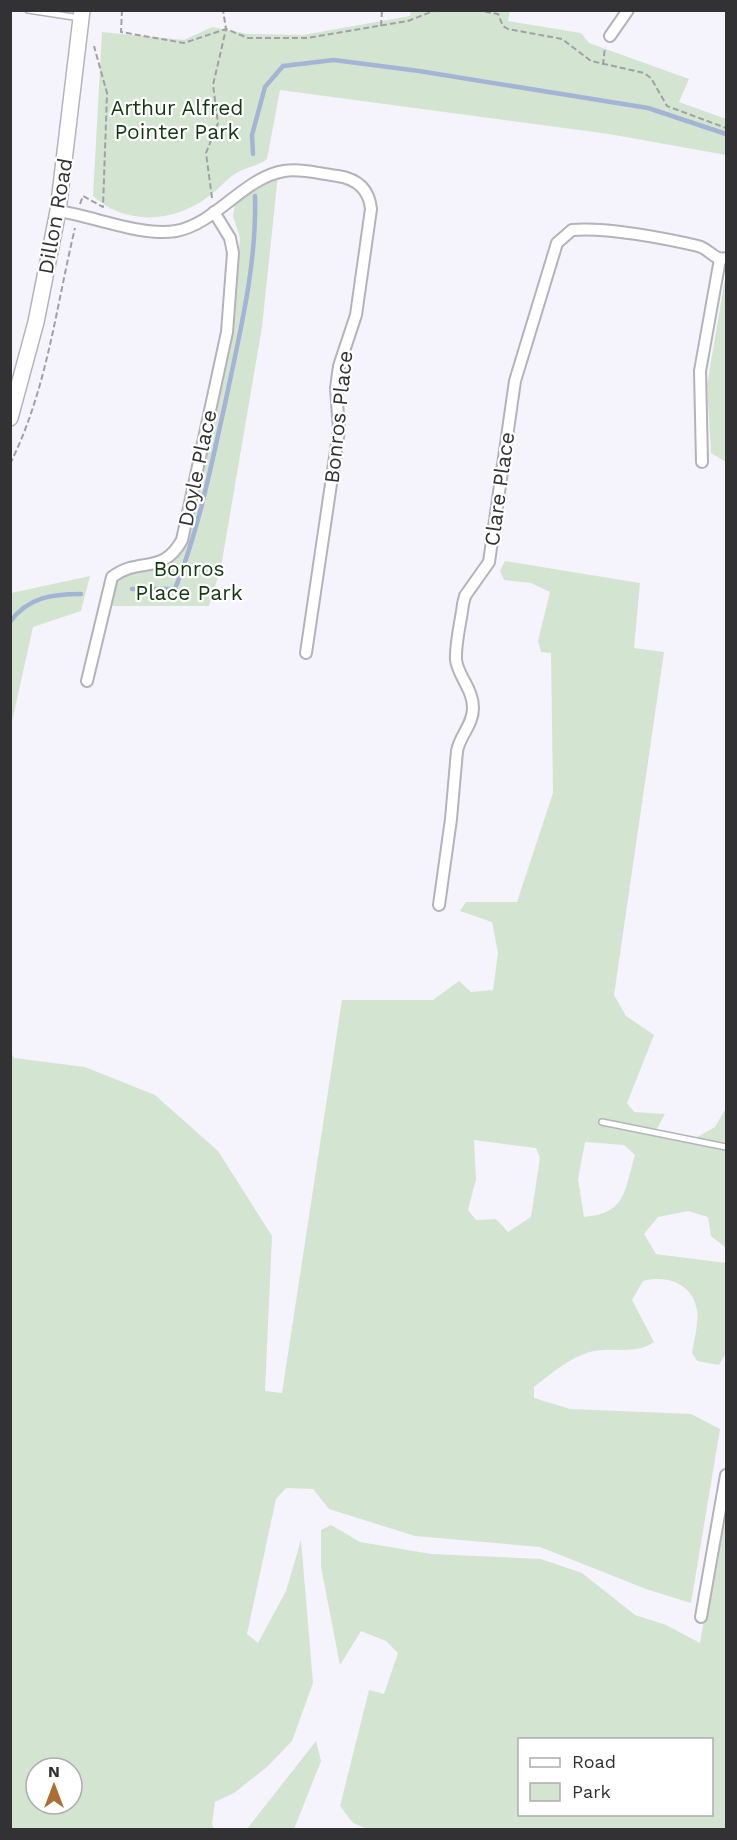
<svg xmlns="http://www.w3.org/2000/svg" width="737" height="1840" font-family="'Work Sans',sans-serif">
	<rect width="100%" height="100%" fill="#f5f3fc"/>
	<!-- green -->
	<g fill="#d3e5d1" fill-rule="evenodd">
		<path d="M 411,11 L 510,11 L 508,21 L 581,33 L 589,43 L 689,79 L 679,102 L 726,119 L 726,155 L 609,134 L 280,90 L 267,159 C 258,166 247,167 238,172 C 227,178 219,189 209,196 C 174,223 126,226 93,196 L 102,32 L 184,40 L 212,27 L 248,34 L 303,35 L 410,16 Z"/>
		<path d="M 278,175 L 262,327 L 221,567 L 209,606 L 109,606 L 118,578 C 147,561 163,576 185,543 L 231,328 L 240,238 L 233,216 L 235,203 Z"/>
		<path d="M 726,273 L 726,462 L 711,453 L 707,385 Z"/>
		<path d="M 505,561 L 640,583 L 634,648 L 664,652 L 614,995 L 626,1016 L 654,1035 L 627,1103 L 634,1112 L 665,1114 L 655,1132 L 687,1143 L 715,1127 L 726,1108 L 726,1140 L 722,1144 L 726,1145 L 726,1248 L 711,1236 L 708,1217 L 688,1211 L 658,1217 L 644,1234 L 656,1254 L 726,1263 L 726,1353 L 719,1365 L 697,1361 L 692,1353 C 694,1340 699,1323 697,1310 C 692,1283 667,1275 643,1281 L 632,1300 L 654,1342 C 636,1355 615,1347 594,1351 C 571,1356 552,1373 534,1387 L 534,1398 L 570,1409 L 691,1414 L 720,1429 L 691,1603 L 646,1589 L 540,1547 L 415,1536 L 329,1509 L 313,1489 L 286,1488 L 276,1499 L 247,1634 L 258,1643 L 286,1591 L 301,1540 L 313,1683 L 292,1741 L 267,1767 L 234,1793 L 215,1802 L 212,1824 L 214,1829 L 11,1829 L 10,1051 L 14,1058 L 85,1067 L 155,1095 L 218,1151 L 272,1236 L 265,1391 L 282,1393 L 342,1000 L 433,1000 L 459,981 L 471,992 L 493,990 L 498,953 L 492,922 L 460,911 L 466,902 L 517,902 L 553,793 L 551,653 L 541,652 L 538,641 L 550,592 L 531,583 L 504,580 L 500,571 ZM 474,1140 L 536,1148 L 540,1158 L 531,1217 L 508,1232 L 496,1219 L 476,1220 L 468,1210 L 476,1179 ZM 585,1142 L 624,1145 L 635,1155 C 624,1191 627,1213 584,1217 L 578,1179 ZM 36,1768 L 72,1768 L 72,1804 L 36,1804 Z"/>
		<path d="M 90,576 L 81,611 L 33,627 L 11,726 L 11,593 Z"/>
		<path d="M 726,1488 L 726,1829 L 370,1830 L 353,1823 L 340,1806 L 369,1690 L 384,1694 L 398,1653 L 386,1641 L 361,1631 L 340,1665 L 321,1567 L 321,1530 L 331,1525 L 360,1542 L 431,1554 L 541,1559 L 582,1573 L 635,1615 L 666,1625 L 700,1643 ZM 520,1740 L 712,1740 L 712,1814 L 520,1814 Z"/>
		<path d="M 316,1741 L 321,1761 L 294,1829 L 247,1829 Z"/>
	</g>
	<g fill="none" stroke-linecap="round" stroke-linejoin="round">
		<!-- stream -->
		<g stroke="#a3b4d5" stroke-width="4.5">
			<path d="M 253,154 L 252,135 L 265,87 L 283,66 L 334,60 L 419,71 L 648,108 L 726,134"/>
			<path d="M 132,589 L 175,589 C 199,529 211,466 225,404 C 239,336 257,266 255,196"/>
			<path d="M 10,622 C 28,597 52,594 81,594"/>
		</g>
		<defs>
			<g id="lane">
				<path d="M 28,10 L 80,18"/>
				<path d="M 602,1122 L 726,1147"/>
			</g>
			<g id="street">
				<path d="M 610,36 L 628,10"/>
				<path d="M 58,211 C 93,216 142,237 176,231 C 217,223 243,178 284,171 C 301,168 321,174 338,176 C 357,179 369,189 371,209 L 356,315 L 339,366 L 336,388 L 339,430 L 306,653"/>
				<path d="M 702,462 L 700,371 L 720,259"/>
				<path d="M 87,681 L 112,577 C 140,556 162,576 182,540 L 227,332 L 233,253 L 230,238 L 214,212"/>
				<path d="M 439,905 L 451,819 L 457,751 C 460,735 473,725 473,708 C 473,689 458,676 456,660 C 455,643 461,622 463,604 L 465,596 L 489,562 L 515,381 L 557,243 L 572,230 C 606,227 664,238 698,246 C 710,249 714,261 726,258"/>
				<path d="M 701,1617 L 726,1475"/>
			</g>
			<path id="secondary" d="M 10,418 L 36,322 L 58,211 L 82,10"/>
		</defs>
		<!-- lane casing -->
		<use href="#lane" stroke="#b4b3bb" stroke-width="8"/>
		<!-- street casing -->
		<use href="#street" stroke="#b4b3bb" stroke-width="14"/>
		<!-- secondary casing -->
		<use href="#secondary" stroke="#b4b3bb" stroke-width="18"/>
		<!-- path -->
		<g stroke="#a1a0a6" stroke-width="2" stroke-dasharray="6 3" stroke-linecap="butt">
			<path d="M 122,10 L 121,32 L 184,43 L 226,29 L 248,38 L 307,38 L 408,21 L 436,10"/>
			<path d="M 476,10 L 498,14 L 503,26 L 508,29 L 562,39 L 591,61 L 644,73 L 651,78 L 667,106 L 726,128"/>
			<path d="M 381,26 L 382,10"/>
			<path d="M 603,65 L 605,47"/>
			<path d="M 212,198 L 206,153 L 218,123 L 213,85 L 226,29 L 223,10"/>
			<path d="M 80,204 L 83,196 L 103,207 L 107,93 L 94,46"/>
			<path d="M 10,464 C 47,390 56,307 75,228"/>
		</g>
		<!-- lane -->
		<use href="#lane" stroke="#fff" stroke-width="5"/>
		<!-- street -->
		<use href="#street" stroke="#fff" stroke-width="10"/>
		<!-- secondary -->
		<use href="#secondary" stroke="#fff" stroke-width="15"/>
	</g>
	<g text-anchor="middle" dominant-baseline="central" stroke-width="4.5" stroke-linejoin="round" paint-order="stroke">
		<!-- park labels -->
		<g font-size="21" fill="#123a11" stroke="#fff">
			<text x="177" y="107">Arthur Alfred<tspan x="177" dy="24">Pointer Park</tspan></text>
			<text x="189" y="568">Bonros<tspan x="189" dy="24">Place Park</tspan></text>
		</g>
		<!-- street labels -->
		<g font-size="21" fill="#323235" stroke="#fff">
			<text transform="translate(55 216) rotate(-80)">Dillon Road</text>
			<text transform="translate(338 417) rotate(-84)">Bonros Place</text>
			<text transform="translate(197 468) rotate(-78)">Doyle Place</text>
			<text transform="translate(499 489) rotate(-82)">Clare Place</text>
		</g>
	</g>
	<!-- border -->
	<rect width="737" height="1840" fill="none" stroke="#323235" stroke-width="24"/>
	<!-- legend -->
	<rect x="518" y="1738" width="195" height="78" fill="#ffffff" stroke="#adadae" stroke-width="1.5"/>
	<rect x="530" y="1758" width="30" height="9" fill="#ffffff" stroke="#adadae" stroke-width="1.5"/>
	<text x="572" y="1768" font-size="18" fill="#323235">Road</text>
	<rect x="530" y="1783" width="30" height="18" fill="#d3e5d1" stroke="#adadae" stroke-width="1.5"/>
	<text x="572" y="1798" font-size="18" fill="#323235">Park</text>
	<!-- north arrow -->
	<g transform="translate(54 1786)"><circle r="28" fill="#ffffff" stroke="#adadae" stroke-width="1.5"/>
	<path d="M0-4.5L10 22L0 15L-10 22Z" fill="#ac6e33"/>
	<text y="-9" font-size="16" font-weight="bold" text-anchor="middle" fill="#323235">N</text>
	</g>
</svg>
